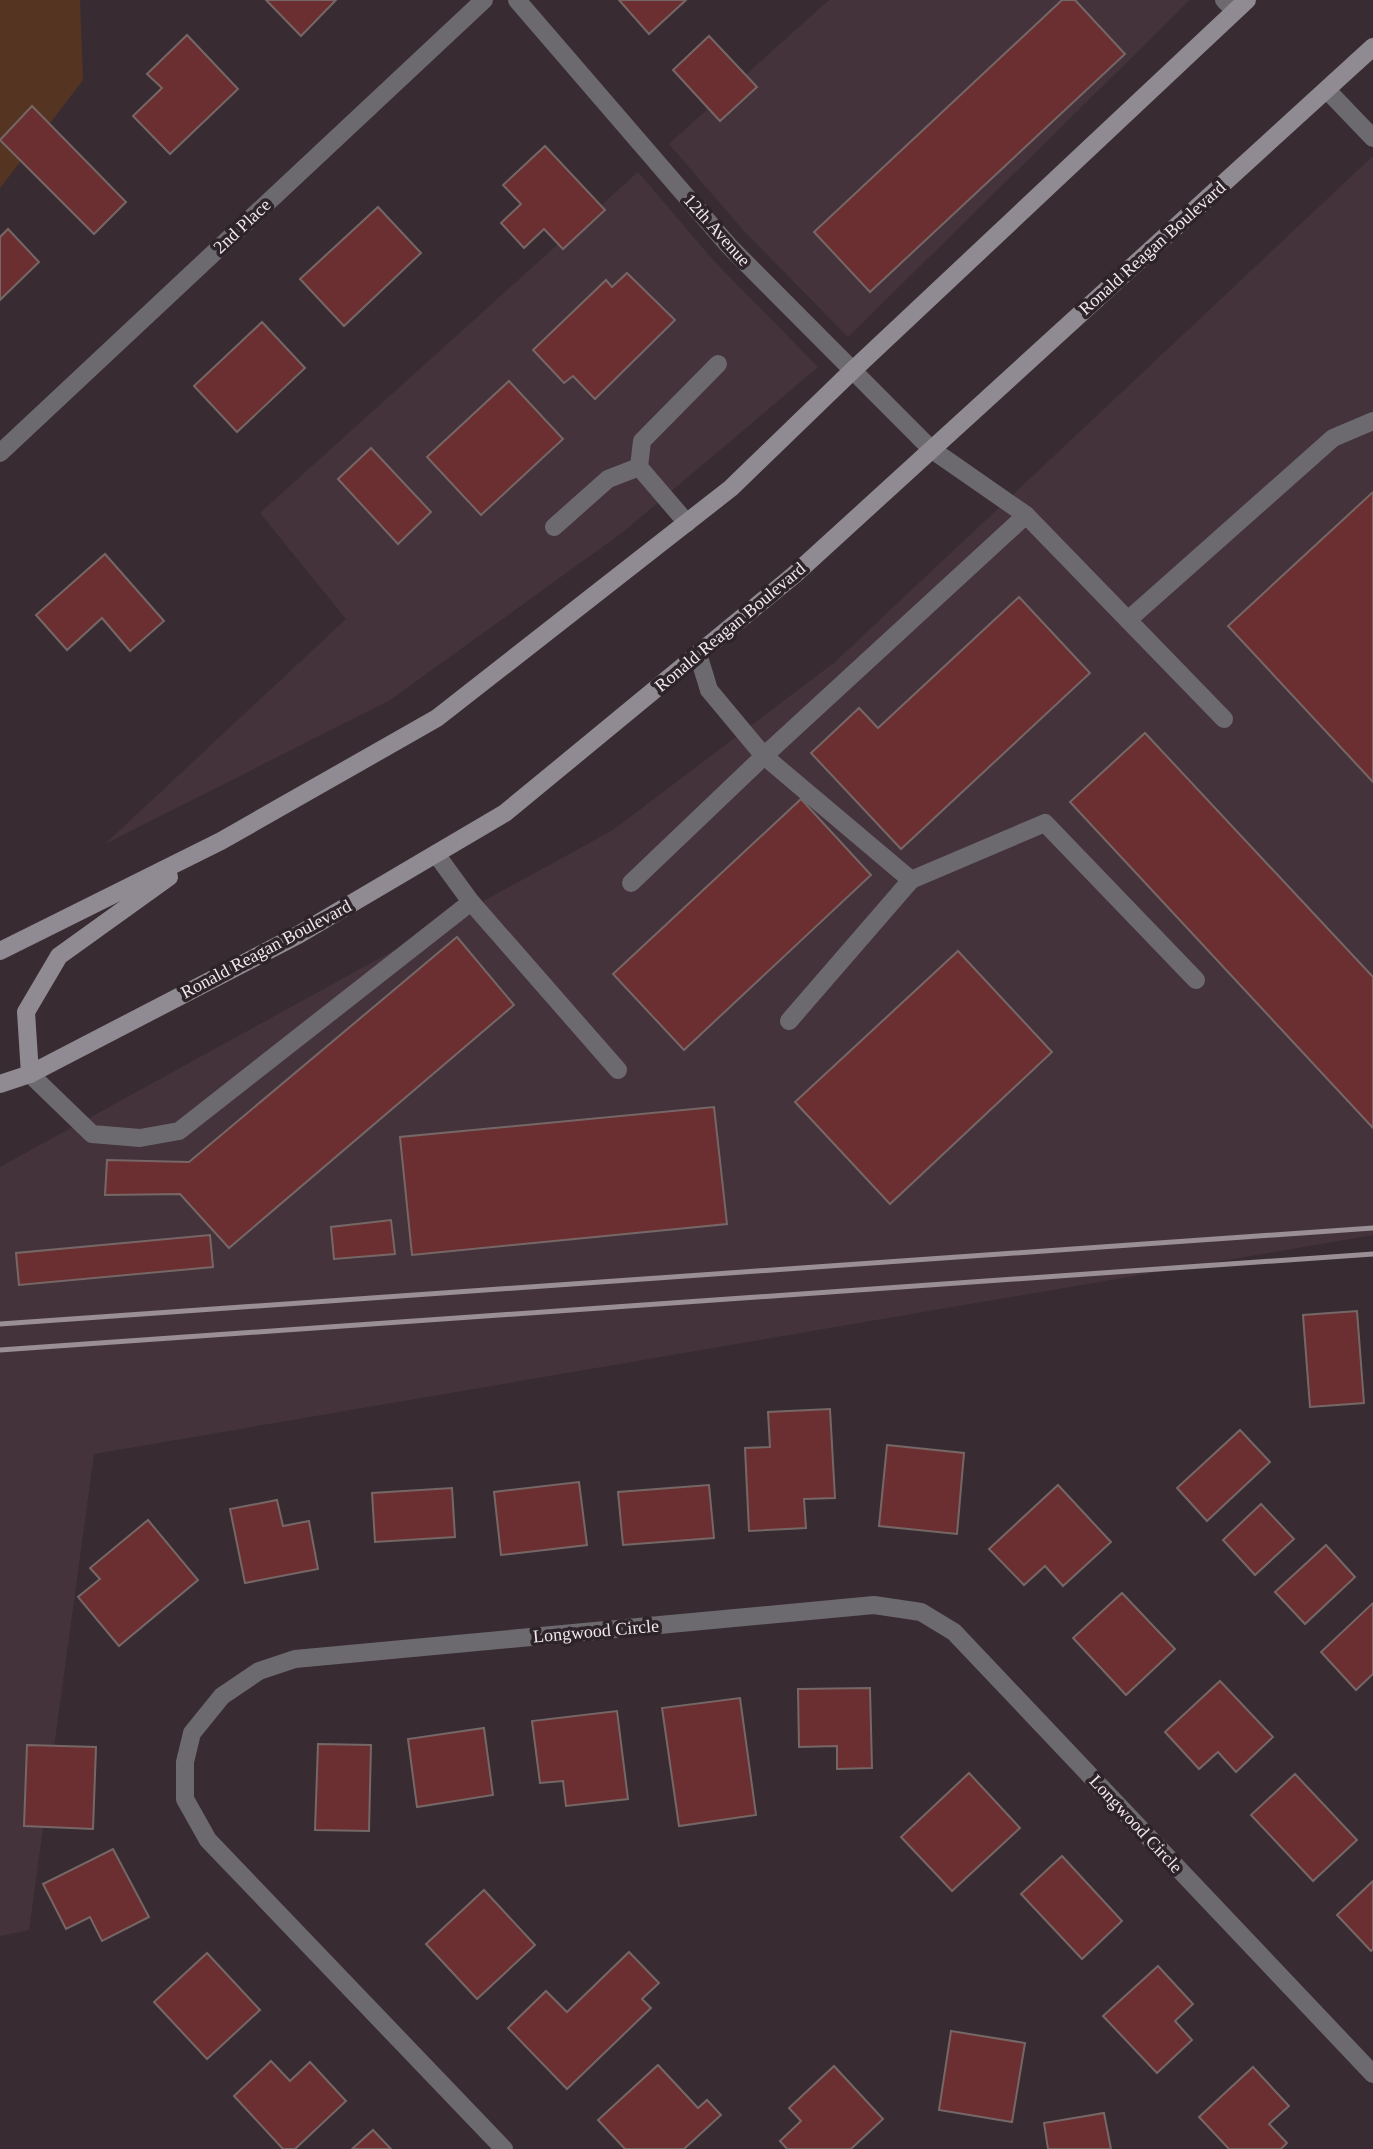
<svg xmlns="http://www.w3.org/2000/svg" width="1373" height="2149" font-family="'Times New Roman',serif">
	<rect width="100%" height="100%" fill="#382c32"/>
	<!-- built -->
	<g fill="#45333c">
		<path d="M 829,0 L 1190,0 L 848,337 L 744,231 L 669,144 Z"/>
		<path d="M 1373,156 L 1373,1235 L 94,1454 L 29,1930 L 0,1936 L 0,1167 L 613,830 L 835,662 Z"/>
		<path d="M 638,172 L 713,260 L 818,367 L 623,532 L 390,700 L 105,844 L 346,619 L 260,513 Z"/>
	</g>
	<!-- green -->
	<path fill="#553522" d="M 0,0 L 80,0 L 83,80 L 0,188 Z"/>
	<!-- building -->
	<g fill="#6c2f31" stroke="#766767" stroke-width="2">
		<path d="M 266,0 L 336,0 L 301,36 Z"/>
		<path d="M 619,0 L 686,0 L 649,34 Z"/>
		<path d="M 1062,0 L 1075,0 L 1125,54 L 870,292 L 814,232 Z"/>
		<path d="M 187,35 L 238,89 L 170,154 L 133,116 L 162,88 L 147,74 Z"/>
		<path d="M 709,36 L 757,87 L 720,121 L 673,70 Z"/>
		<path d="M 32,106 L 126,202 L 94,234 L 0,140 Z"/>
		<path d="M 545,146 L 605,210 L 563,249 L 544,229 L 524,248 L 501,223 L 521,204 L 503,185 Z"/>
		<path d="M 378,207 L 421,253 L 344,326 L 300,279 Z"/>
		<path d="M 8,229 L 39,262 L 0,300 L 0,237 Z"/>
		<path d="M 627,273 L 675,320 L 595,399 L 573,376 L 564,383 L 533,350 L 606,280 L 612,287 Z"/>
		<path d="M 262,322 L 305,368 L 237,432 L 194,386 Z"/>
		<path d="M 509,381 L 563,439 L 481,515 L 427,457 Z"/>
		<path d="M 371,448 L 431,512 L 398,544 L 338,479 Z"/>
		<path d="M 1373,492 L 1373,782 L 1228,626 Z"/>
		<path d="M 105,554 L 164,621 L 130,651 L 102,618 L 67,650 L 36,615 Z"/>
		<path d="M 1019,597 L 1090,673 L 901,849 L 811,753 L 859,708 L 878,728 Z"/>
		<path d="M 1145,733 L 1373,977 L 1373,1128 L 1070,802 Z"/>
		<path d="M 801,799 L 871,875 L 684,1050 L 613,974 Z"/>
		<path d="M 457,937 L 514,1005 L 229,1248 L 180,1194 L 105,1195 L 107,1160 L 189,1162 Z"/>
		<path d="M 958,951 L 1052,1052 L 890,1204 L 795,1102 Z"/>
		<path d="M 714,1107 L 727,1224 L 412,1255 L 400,1137 Z"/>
		<path d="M 391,1220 L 395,1254 L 334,1259 L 331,1227 Z"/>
		<path d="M 210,1235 L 213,1267 L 19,1285 L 16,1253 Z"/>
		<path d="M 1357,1311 L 1364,1403 L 1310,1407 L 1303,1315 Z"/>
		<path d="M 830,1409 L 835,1498 L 804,1499 L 806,1528 L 749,1531 L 745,1448 L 770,1447 L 768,1412 Z"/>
		<path d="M 1240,1430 L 1270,1462 L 1207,1521 L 1177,1488 Z"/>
		<path d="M 887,1445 L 964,1453 L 957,1534 L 879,1526 Z"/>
		<path d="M 579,1482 L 587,1545 L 501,1555 L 494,1492 Z"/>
		<path d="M 709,1485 L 714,1538 L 623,1545 L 618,1492 Z"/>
		<path d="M 1058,1485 L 1111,1542 L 1063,1586 L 1045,1566 L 1024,1585 L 989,1549 Z"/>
		<path d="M 452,1488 L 455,1537 L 375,1542 L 372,1493 Z"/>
		<path d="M 277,1500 L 283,1526 L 309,1521 L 318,1569 L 245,1583 L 230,1509 Z"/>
		<path d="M 1261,1504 L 1294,1539 L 1255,1575 L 1223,1540 Z"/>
		<path d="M 148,1520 L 198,1580 L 119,1646 L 78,1597 L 100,1579 L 90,1568 Z"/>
		<path d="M 1326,1545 L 1355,1577 L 1305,1624 L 1275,1592 Z"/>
		<path d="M 1122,1593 L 1175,1649 L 1126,1695 L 1073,1638 Z"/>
		<path d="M 1373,1603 L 1373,1674 L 1356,1690 L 1321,1652 Z"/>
		<path d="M 1220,1681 L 1273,1737 L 1236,1772 L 1218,1752 L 1199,1769 L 1165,1732 Z"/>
		<path d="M 870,1688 L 872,1768 L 837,1769 L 837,1746 L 799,1747 L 798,1689 Z"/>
		<path d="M 740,1698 L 756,1815 L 679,1826 L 662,1708 Z"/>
		<path d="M 617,1711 L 628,1799 L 566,1806 L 563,1781 L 540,1783 L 532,1721 Z"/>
		<path d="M 484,1728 L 493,1795 L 417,1807 L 408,1739 Z"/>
		<path d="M 318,1744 L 371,1745 L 369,1831 L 315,1830 Z"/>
		<path d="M 27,1745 L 96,1747 L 93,1829 L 24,1826 Z"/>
		<path d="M 969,1773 L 1020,1828 L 952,1891 L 901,1837 Z"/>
		<path d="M 1295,1774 L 1357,1840 L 1313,1881 L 1251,1815 Z"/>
		<path d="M 113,1849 L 149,1917 L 102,1941 L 90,1917 L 66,1929 L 43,1884 Z"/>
		<path d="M 1062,1856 L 1122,1921 L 1082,1959 L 1021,1894 Z"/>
		<path d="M 1373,1881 L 1373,1949 L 1371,1951 L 1337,1915 Z"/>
		<path d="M 484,1890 L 535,1945 L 477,1999 L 426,1944 Z"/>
		<path d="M 629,1952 L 659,1983 L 642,1999 L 651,2008 L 567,2089 L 508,2028 L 546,1991 L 567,2012 Z"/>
		<path d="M 207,1953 L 260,2010 L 207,2059 L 154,2002 Z"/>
		<path d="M 1158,1966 L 1193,2004 L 1175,2021 L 1192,2040 L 1157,2073 L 1103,2016 Z"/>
		<path d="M 951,2031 L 1025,2043 L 1012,2122 L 939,2110 Z"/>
		<path d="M 271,2061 L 290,2081 L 310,2062 L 346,2101 L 295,2149 L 283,2149 L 234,2096 Z"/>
		<path d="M 658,2065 L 698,2108 L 707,2100 L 721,2115 L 684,2149 L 625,2149 L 598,2120 Z"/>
		<path d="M 834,2066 L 883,2119 L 851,2149 L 787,2149 L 780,2141 L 801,2121 L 789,2108 Z"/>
		<path d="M 1253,2067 L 1289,2106 L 1269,2124 L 1287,2143 L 1281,2149 L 1229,2149 L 1199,2117 Z"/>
		<path d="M 1104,2113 L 1111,2149 L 1048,2149 L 1044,2123 Z"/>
		<path d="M 373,2130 L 391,2149 L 352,2149 Z"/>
	</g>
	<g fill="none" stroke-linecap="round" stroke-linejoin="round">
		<!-- service -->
		<g stroke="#6d6a6f" stroke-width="18">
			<path d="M 1224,0 L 1235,11"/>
			<path d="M 1327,90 L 1373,138"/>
			<path d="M 931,449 L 1026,515 L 1224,719"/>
			<path d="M 687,523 L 639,467 L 642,441 L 718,364"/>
			<path d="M 554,527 L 608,479 L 639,467"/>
			<path d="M 1128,620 L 1333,438 L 1373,421"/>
			<path d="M 698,654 L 709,690 L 764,756 L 911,880 L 1045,823 L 1196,980"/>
			<path d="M 631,883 L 764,756 L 1026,515"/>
			<path d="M 471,902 L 618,1070"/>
			<path d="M 789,1021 L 911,880"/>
			<path d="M 30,1074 L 92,1134 L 140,1138 L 179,1131 L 471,902 L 436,854"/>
		</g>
		<!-- minor -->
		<g stroke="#6d6a6f" stroke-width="18">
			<path d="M 517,0 L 729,246 L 931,449"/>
			<path d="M 0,453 L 484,0"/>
			<path d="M 504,2149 L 208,1840 L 185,1799 L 185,1762 L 192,1733 L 222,1696 L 259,1671 L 295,1659 L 874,1605 L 921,1612 L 954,1632 L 1373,2074"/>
		</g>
		<!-- secondary -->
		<g stroke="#908b92" stroke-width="18">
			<path d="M 0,951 L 221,841 L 437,718 L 731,488 L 852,371 L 1247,0"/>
			<path d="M 30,1074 L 26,1012 L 59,956 L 169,877"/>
			<path d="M 0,1084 L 30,1074 L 298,935 L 505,813 L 794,575 L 1373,47"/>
		</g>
		<!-- rail -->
		<g stroke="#998f94" stroke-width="5">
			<path d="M 0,1324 L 1373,1228"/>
			<path d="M 0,1350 L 1373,1254"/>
		</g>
	</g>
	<g text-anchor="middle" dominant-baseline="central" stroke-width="7" stroke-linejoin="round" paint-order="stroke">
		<!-- street labels -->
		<g font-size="18" fill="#efe7eb" stroke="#2d2328">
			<text transform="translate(242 226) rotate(-43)">2nd Place</text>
			<text transform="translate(717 230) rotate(48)">12th Avenue</text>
			<text transform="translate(1152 248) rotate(-42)">Ronald Reagan Boulevard</text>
			<text transform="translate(730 627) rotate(-40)">Ronald Reagan Boulevard</text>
			<text transform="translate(266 949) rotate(-28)">Ronald Reagan Boulevard</text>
			<text transform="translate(596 1631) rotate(-5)">Longwood Circle</text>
			<text transform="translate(1136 1824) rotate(47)">Longwood Circle</text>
		</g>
	</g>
</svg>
